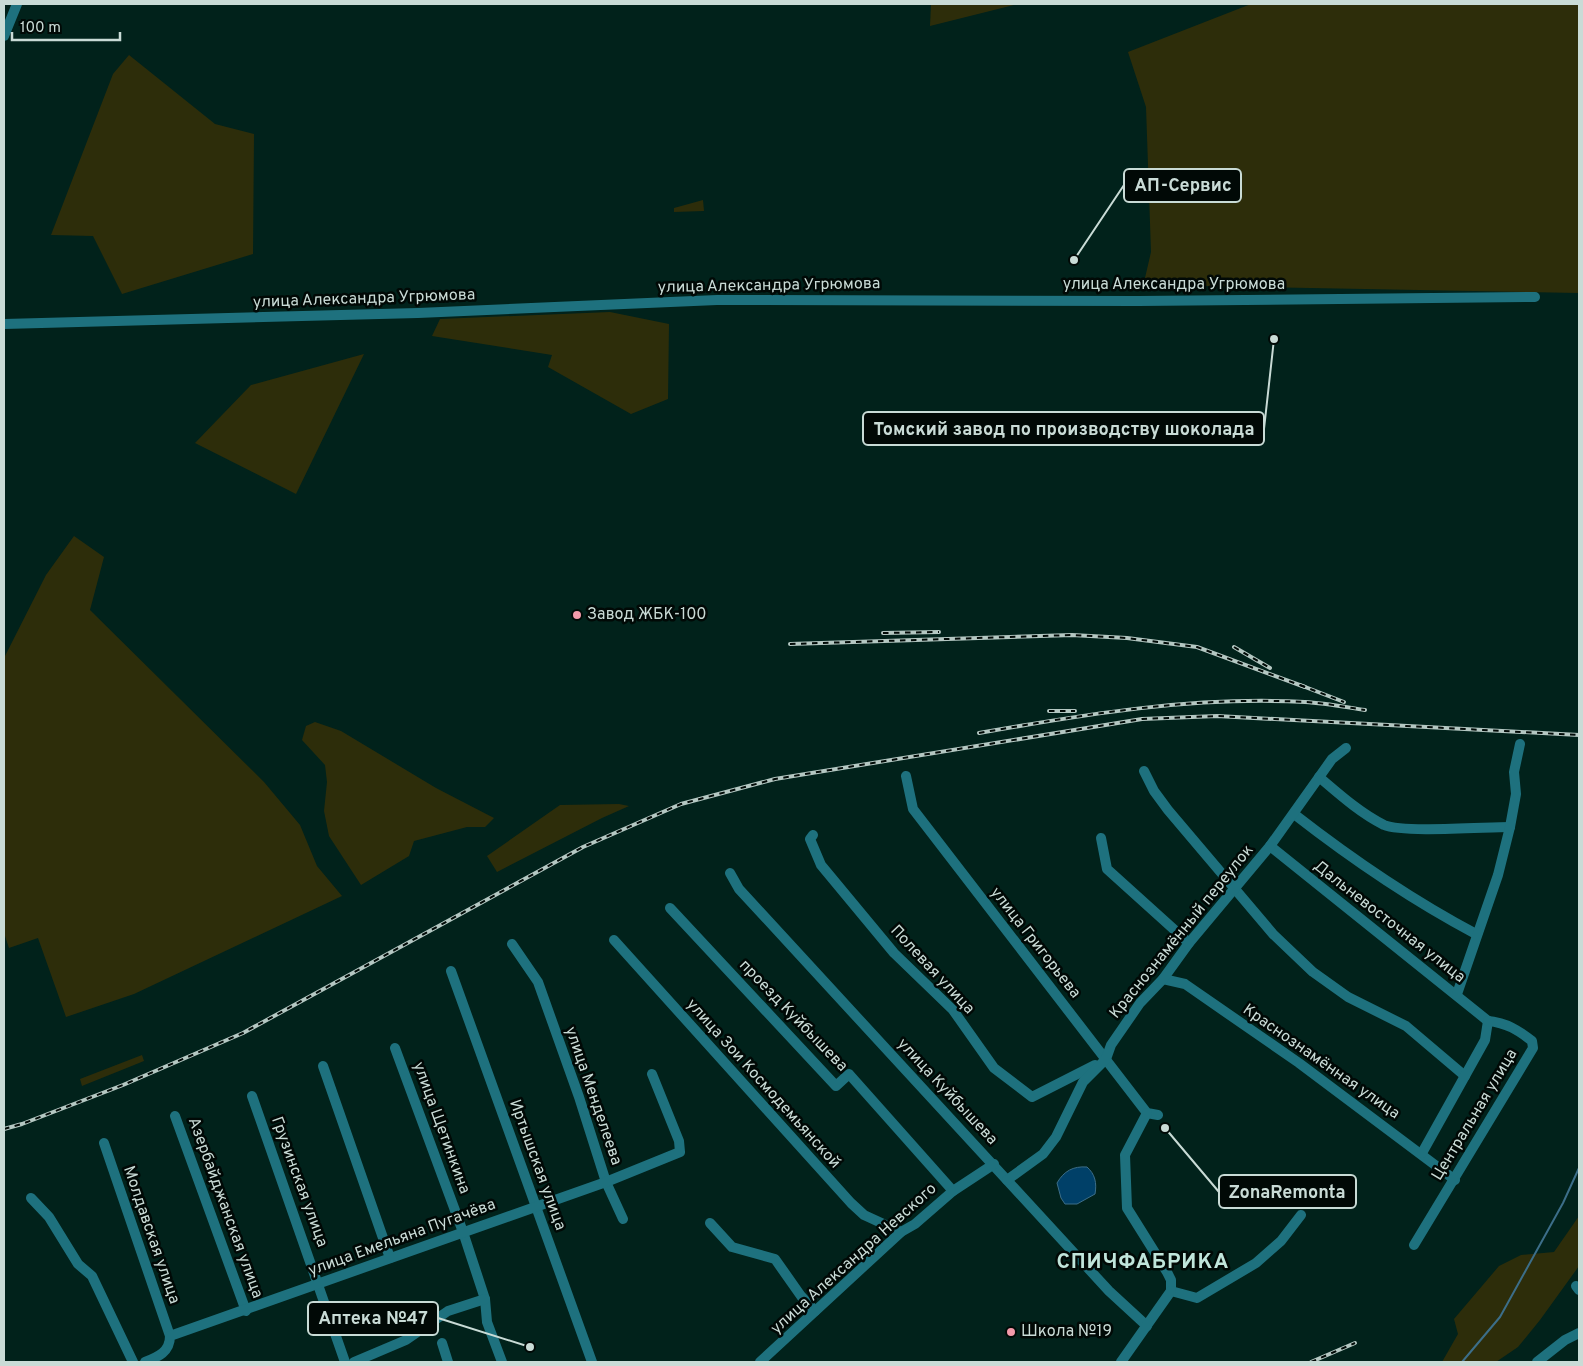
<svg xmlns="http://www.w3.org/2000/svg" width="1583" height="1366" font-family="Overpass,sans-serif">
	<rect width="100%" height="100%" fill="#01221b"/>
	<!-- green -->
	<g fill="#2d2d0a">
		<path d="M 931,4 L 1018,4 L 930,26 Z"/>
		<path d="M 1251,4 L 1579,4 L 1579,293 L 1154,285 L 1145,278 L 1151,252 L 1146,107 L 1128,52 Z"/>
		<path d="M 129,55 L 215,124 L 254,134 L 253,254 L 122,294 L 93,236 L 51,235 L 113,74 Z"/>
		<path d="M 703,200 L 704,211 L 674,212 L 674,208 Z"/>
		<path d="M 610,312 L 669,324 L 668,399 L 631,414 L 548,367 L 552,355 L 432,336 L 440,319 Z"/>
		<path d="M 364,354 L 296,494 L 195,443 L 251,385 Z"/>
		<path d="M 74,536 L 104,557 L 90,610 L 264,782 L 300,825 L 317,866 L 342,896 L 134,994 L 66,1017 L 38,938 L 9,948 L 4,933 L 4,658 L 46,575 Z"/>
		<path d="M 315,722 L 341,731 L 436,788 L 494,818 L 485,827 L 467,827 L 414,841 L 409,856 L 361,885 L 329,836 L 324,811 L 327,782 L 325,765 L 302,740 L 306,726 Z"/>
		<path d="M 619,804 L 629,806 L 602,818 L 497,872 L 487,856 L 560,805 Z"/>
		<path d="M 142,1055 L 144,1061 L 82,1086 L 80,1079 Z"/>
		<path d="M 1579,1216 L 1579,1266 L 1540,1320 L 1518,1347 L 1496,1362 L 1442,1362 L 1458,1334 L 1454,1319 L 1499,1266 L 1521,1255 L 1554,1252 Z"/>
	</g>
	<!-- water -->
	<path fill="#004068" stroke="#3c6e89" d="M 1087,1167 C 1095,1174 1097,1183 1095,1194 L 1077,1204 L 1065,1204 L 1061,1198 L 1057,1183 C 1064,1171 1073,1166 1087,1167 Z"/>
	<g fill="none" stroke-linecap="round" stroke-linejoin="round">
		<!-- stream -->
		<path stroke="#3c6e89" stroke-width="2" d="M 1462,1362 L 1500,1317 L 1563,1203 L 1579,1168"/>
		<!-- minor -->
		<g stroke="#1e717e" stroke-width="10">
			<path d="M 4,36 L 17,4"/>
			<path d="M 4,324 L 418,313 L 717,300 L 1138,301 L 1535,297"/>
			<path d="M 1144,771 L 1154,791 L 1168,810 L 1273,934 L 1313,972 L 1348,997 L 1406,1026 L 1465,1076"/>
			<path d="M 906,776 L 913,809 L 1147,1113 L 1158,1115"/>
			<path d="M 1319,777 C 1339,794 1360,813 1384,825 C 1403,833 1485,827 1510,827"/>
			<path d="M 1294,814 C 1353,860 1410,899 1476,934"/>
			<path d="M 813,835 L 810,839 L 821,865 L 894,953 L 953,1010 L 994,1068 L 1032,1097 L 1095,1065"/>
			<path d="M 1101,838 L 1107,869 L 1189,943"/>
			<path d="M 1270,846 L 1488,1021"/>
			<path d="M 730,873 L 739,889 L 1109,1291 L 1147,1326"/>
			<path d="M 670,908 L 836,1086 L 849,1074 L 953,1191"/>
			<path d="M 614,940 L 851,1203 L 864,1215 L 901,1232"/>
			<path d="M 512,944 L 538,982 L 579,1097 L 606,1182 L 623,1219"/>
			<path d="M 451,971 L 592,1362"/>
			<path d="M 1163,979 L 1185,984 L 1299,1063 L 1455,1180"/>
			<path d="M 1457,994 L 1498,875 L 1510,827 L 1516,794 L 1514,772 L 1520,744"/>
			<path d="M 395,1048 L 463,1232 L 485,1299 L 487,1322 L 502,1362"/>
			<path d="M 323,1066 L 390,1258"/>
			<path d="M 252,1096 L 345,1362"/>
			<path d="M 1147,1113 L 1125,1155 L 1127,1208 L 1167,1272 L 1171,1280 L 1171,1291"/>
			<path d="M 175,1116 L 246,1311"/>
			<path d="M 104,1143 L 170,1336"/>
			<path d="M 1422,1153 L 1485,1040 L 1488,1021"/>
			<path d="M 1007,1180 L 1043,1154 L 1056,1137 L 1083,1082 L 1106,1059 L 1111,1045 L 1140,1003 L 1163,979 L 1189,943 L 1270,846 L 1332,759 L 1346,748"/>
			<path d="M 31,1198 L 49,1217 L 78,1264 L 92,1276 L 133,1362"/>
			<path d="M 710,1223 L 732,1247 L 775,1259 L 801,1296 L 815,1311"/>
			<path d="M 1414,1245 L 1533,1048 L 1532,1041 C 1518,1030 1507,1023 1488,1021"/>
			<path d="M 1576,1286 L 1579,1290"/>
			<path d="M 1171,1291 L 1197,1298 L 1256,1263 L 1281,1241 L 1301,1215"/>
			<path d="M 442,1343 L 448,1362"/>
			<path d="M 145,1362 C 158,1357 170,1352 170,1336 L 606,1182 L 680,1152 L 679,1141 L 652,1074"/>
			<path d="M 354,1362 L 406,1340 L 448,1311 L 485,1299"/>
			<path d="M 760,1362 L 901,1232 L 915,1224 L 953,1191 L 994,1164"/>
			<path d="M 1121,1362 L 1171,1291"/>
			<path d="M 1537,1362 L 1565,1340 L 1579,1333"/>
		</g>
		<defs>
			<g id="rail">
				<path d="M 883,633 L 939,632"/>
				<path d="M 790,644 L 1072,635 L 1127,638 L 1197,647 L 1305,687"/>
				<path d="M 1234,647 L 1270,668"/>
				<path d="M 1300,685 L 1344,702"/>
				<path d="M 1049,711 L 1075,711"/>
				<path d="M 979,733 C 1087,714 1195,696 1305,702 C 1325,703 1345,707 1365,710"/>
				<path d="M 4,1129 L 22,1124 L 123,1085 L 243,1033 L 583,847 L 681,804 L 775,779 L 1142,719 L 1217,716 L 1579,735"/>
				<path d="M 1311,1362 L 1355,1343"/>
			</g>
		</defs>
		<!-- rail casing -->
		<use href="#rail" stroke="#b4c7c2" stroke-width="4"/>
		<!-- rail -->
		<use href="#rail" stroke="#010906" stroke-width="2" stroke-dasharray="5.5" stroke-linecap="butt"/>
	</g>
	<!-- markers -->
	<g fill="#f39aaa" stroke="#010906" stroke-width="2">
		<circle cx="577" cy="615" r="5"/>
		<circle cx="1011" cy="1332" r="5"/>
	</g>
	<g text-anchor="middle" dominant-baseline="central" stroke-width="5" stroke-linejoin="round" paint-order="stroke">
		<!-- street labels -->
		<g font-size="16" fill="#c9dbd6" stroke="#010906">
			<text x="1174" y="285">улица Александра Угрюмова</text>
			<text transform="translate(769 286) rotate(-1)">улица Александра Угрюмова</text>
			<text transform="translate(364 299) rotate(-2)">улица Александра Угрюмова</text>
			<text transform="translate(1389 922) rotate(38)">Дальневосточная улица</text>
			<text transform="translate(1182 932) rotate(-51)">Краснознамённый переулок</text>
			<text transform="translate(1035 943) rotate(52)">улица Григорьева</text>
			<text transform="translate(932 970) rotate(47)">Полевая улица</text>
			<text transform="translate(793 1016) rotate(46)">проезд Куйбышева</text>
			<text transform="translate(1321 1062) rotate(35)">Краснознамённая улица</text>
			<text transform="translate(763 1084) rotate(48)">улица Зои Космодемьянской</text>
			<text transform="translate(947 1092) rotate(47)">улица Куйбышева</text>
			<text transform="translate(593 1096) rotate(71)">улица Менделеева</text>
			<text transform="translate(1475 1115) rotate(-59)">Центральная улица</text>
			<text transform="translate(441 1128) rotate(70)">улица Щетинкина</text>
			<text transform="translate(537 1165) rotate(70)">Иртышская улица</text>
			<text transform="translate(299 1182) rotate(70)">Грузинская улица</text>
			<text transform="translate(225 1208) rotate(70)">Азербайджанская улица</text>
			<text transform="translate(151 1235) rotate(71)">Молдавская улица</text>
			<text transform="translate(402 1238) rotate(-20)">улица Емельяна Пугачёва</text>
			<text transform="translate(854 1259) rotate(-42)">улица Александра Невского</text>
		</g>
		<!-- poi labels -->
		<g font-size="16" fill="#c9dbd6" stroke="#010906" text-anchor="start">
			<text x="587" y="615">Завод ЖБК-100</text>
			<text x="1021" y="1332">Школа №19</text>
		</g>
		<!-- district labels -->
		<g font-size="21" font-weight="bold" letter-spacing="1" fill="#c0e5db" stroke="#010906">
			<text x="1143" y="1262">СПИЧФАБРИКА</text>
		</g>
	</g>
	<!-- callouts -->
	<path fill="none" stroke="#c9dbd6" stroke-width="2" d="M1074 260L1124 185M1274 339L1264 429M1165 1128L1219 1192M530 1347L438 1318"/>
	<g fill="#c9dbd6" stroke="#010906" stroke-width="2">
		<circle cx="1074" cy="260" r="5"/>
		<circle cx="1274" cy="339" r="5"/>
		<circle cx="1165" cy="1128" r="5"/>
		<circle cx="530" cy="1347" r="5"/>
	</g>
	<g fill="#010906" stroke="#c9dbd6" stroke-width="2">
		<rect x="1124" y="169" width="117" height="33" rx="5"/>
		<rect x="863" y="412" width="401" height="33" rx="5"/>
		<rect x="1219" y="1175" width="137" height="33" rx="5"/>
		<rect x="308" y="1302" width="130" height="33" rx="5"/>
	</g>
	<g font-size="18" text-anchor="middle" font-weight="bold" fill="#c9dbd6">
		<text x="1183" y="191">АП-Сервис</text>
		<text x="1064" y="435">Томский завод по производству шоколада</text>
		<text x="1287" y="1198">ZonaRemonta</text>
		<text x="373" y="1324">Аптека №47</text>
	</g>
	<!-- border -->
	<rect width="1583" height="1366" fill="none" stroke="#c9dbd6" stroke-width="10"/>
	<!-- scale -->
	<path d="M12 32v8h108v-8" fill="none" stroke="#c9dbd6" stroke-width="2.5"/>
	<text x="20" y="32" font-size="15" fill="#c9dbd6" stroke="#010906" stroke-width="4" paint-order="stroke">100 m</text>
</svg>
